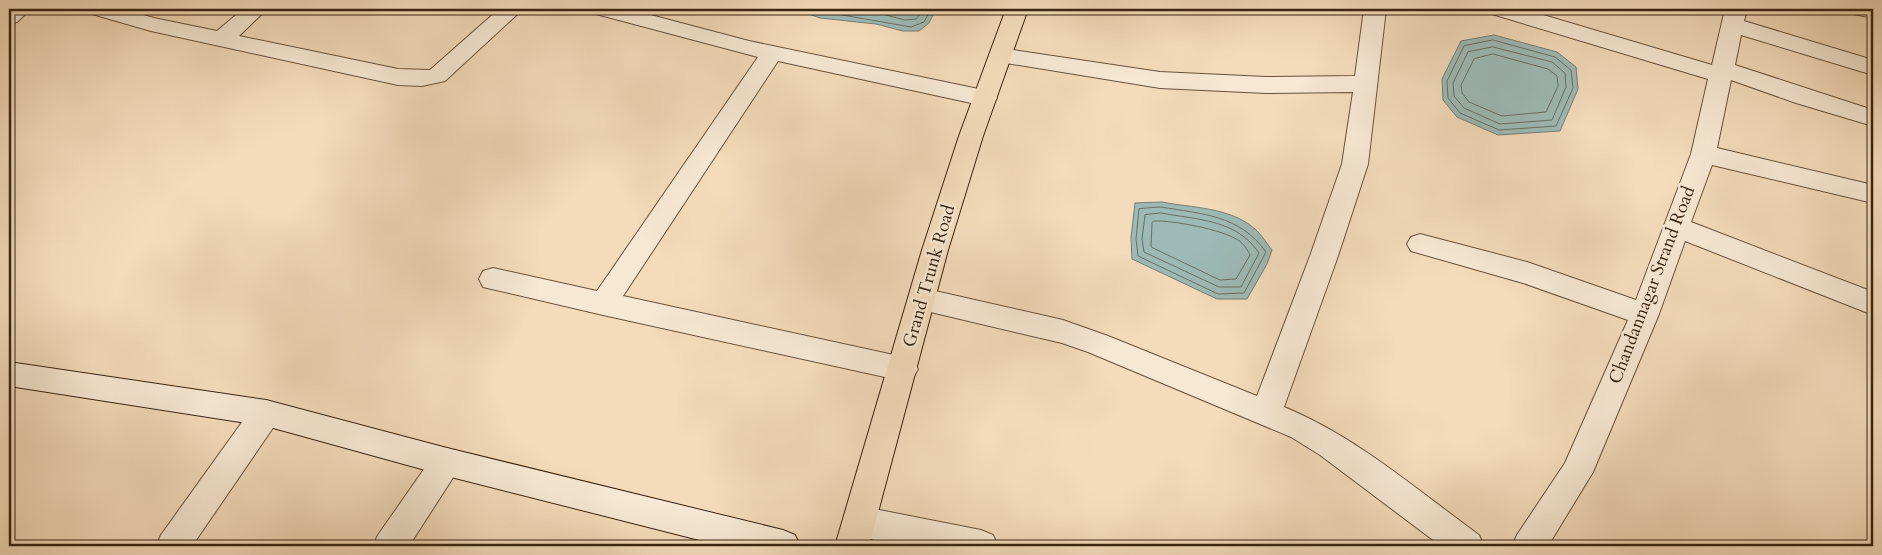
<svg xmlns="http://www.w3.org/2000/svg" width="1882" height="555" font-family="Cardo,serif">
	<rect width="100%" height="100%" fill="#f3dbbb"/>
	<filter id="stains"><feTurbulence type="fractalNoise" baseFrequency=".004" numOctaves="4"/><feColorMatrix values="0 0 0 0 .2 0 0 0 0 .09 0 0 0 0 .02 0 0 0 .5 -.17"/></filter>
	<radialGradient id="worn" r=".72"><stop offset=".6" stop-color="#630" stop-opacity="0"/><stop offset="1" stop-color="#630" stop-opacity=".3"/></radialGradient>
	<!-- water -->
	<g fill="#9dbab6" stroke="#757e74">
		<path d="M 794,9 L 936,9 L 929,23 L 919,31 L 903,31 L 876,24 L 820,18 Z"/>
		<path d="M 1494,35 L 1557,52 L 1576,67 L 1578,89 L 1560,131 L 1498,135 L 1457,117 L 1443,100 L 1442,79 L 1461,41 Z"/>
		<path d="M 1162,202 C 1192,208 1230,207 1255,229 C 1261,234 1267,244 1272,250 L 1267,264 L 1247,299 L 1217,299 L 1132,259 L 1131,238 L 1135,203 Z"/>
	</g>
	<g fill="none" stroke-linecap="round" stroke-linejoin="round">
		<!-- shore -->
		<g stroke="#6b6f63" stroke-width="1">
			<path d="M 808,9 L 911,27 L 924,22 L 931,9"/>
			<path d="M 841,9 L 878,13 L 905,20 L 916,19 L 924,9"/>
			<path d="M 1493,40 L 1555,57 L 1571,70 L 1573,88 L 1556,126 L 1499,130 L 1460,113 L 1448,98 L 1447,81 L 1464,46 Z"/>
			<path d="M 1493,47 L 1552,62 L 1565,73 L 1566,87 L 1552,120 L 1500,124 L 1464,108 L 1454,96 L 1453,83 L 1468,52 Z"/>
			<path d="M 1493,54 L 1548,69 L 1557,76 L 1558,86 L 1546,112 L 1502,116 L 1469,102 L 1462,93 L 1461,85 L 1474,59 Z"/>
			<path d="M 1161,207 C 1202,214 1240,215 1266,252 L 1244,293 L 1218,294 L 1138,256 L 1136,239 L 1139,209 Z"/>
			<path d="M 1161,213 C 1198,220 1236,219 1259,253 L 1241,287 L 1219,287 L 1144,252 L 1142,239 L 1145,215 Z"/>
			<path d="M 1154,221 C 1173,220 1223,230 1238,240 C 1244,244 1247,249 1250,255 L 1236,279 L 1220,280 L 1151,247 L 1152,223 Z"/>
		</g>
		<defs>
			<g id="street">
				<path d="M 9,9 L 31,9 L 17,22 L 9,24 Z"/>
				<path d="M 89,9 L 123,9 L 154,18 L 217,31 L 243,9 L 267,9 L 239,36 L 398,69 L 430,70 L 499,9 L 523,9 L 445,81 L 422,86 L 398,85 L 151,31 L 92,14 Z"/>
				<path d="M 593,9 L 628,9 L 749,41 L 993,92 L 997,98 L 993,104 L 985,106 L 778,61 L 623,296 L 903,357 L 913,360 L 918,369 L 913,378 L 903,381 L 603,315 L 483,287 L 479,279 L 483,271 L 493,268 L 597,291 L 758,57 L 596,14 Z"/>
				<path d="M 1364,9 L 1386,9 L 1368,164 L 1338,256 L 1284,407 C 1355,436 1416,489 1479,535 L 1484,546 L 1441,546 L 1320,455 L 1291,437 L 1088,352 L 1062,343 L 922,310 L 912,307 L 908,299 L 912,291 L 922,288 L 1063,320 L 1108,336 L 1257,396 L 1310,256 L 1342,164 L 1353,92 L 1266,93 L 1160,88 L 1000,62 L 992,60 L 989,55 L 992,50 L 1000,48 L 1160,72 L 1266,77 L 1355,76 Z"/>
				<path d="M 1489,9 L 1523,9 L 1712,65 L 1725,9 L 1747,9 L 1744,21 L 1873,60 L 1873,75 L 1741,35 L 1735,65 L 1873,110 L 1873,126 L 1796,103 L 1731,80 L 1717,148 L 1873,185 L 1873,203 L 1712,165 L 1691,222 L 1873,292 L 1873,315 L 1685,241 L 1659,314 L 1593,472 L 1548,546 L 1512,546 L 1517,535 L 1565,463 L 1628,320 L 1523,283 L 1411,251 L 1407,244 L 1411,237 L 1420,234 L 1527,262 L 1636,300 L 1691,154 L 1708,79 L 1492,14 Z"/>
				<path d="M 1851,9 L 1873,9 L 1873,18 L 1854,14 Z"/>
				<path d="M 266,400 L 277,404 L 281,413 L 277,422 L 192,546 L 156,546 L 161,535 L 255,404 Z"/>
				<path d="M 447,448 L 458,452 L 463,462 L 409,546 L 373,546 L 378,535 L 436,452 Z"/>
				<path d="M 859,506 L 981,530 L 993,535 L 998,546 C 950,549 893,549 847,532 L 843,521 L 847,510 Z"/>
			</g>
			<path id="secondary" d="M 9,362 L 266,400 L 447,448 L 783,530 L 795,535 L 800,546 L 723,546 L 447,476 L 266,426 L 9,386 Z"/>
			<path id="primary" d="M 1006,9 L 1028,9 L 983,136 L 948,250 L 869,546 L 835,546 L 922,250 L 959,136 Z"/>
		</defs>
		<!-- street casing -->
		<use href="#street" stroke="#68523b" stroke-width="2"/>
		<!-- secondary casing -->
		<use href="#secondary" stroke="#392410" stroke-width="2"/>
		<!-- primary casing -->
		<use href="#primary" stroke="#392410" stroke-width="2"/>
		<!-- street -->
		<use href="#street" fill="#f7e8d3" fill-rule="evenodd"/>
		<!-- secondary -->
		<use href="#secondary" fill="#f7e8d3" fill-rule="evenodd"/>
		<!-- primary -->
		<use href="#primary" fill="#f3dbbb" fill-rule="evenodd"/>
	</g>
	<g text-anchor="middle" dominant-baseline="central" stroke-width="5" stroke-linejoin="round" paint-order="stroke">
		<!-- street labels -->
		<g font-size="18" fill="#392410" stroke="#f7e8d3">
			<text transform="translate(929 276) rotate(-74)">Grand Trunk Road</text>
			<text transform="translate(1652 285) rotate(-69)">Chandannagar Strand Road</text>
		</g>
	</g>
	<!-- margin -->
	<rect width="1882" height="555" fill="none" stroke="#f3dbbb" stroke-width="30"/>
	<rect x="10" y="10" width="1862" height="535" fill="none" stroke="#392410" stroke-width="2.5"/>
	<rect x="15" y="15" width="1852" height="525" fill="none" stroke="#392410"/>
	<rect width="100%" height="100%" filter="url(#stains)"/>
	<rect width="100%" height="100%" fill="url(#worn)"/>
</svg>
